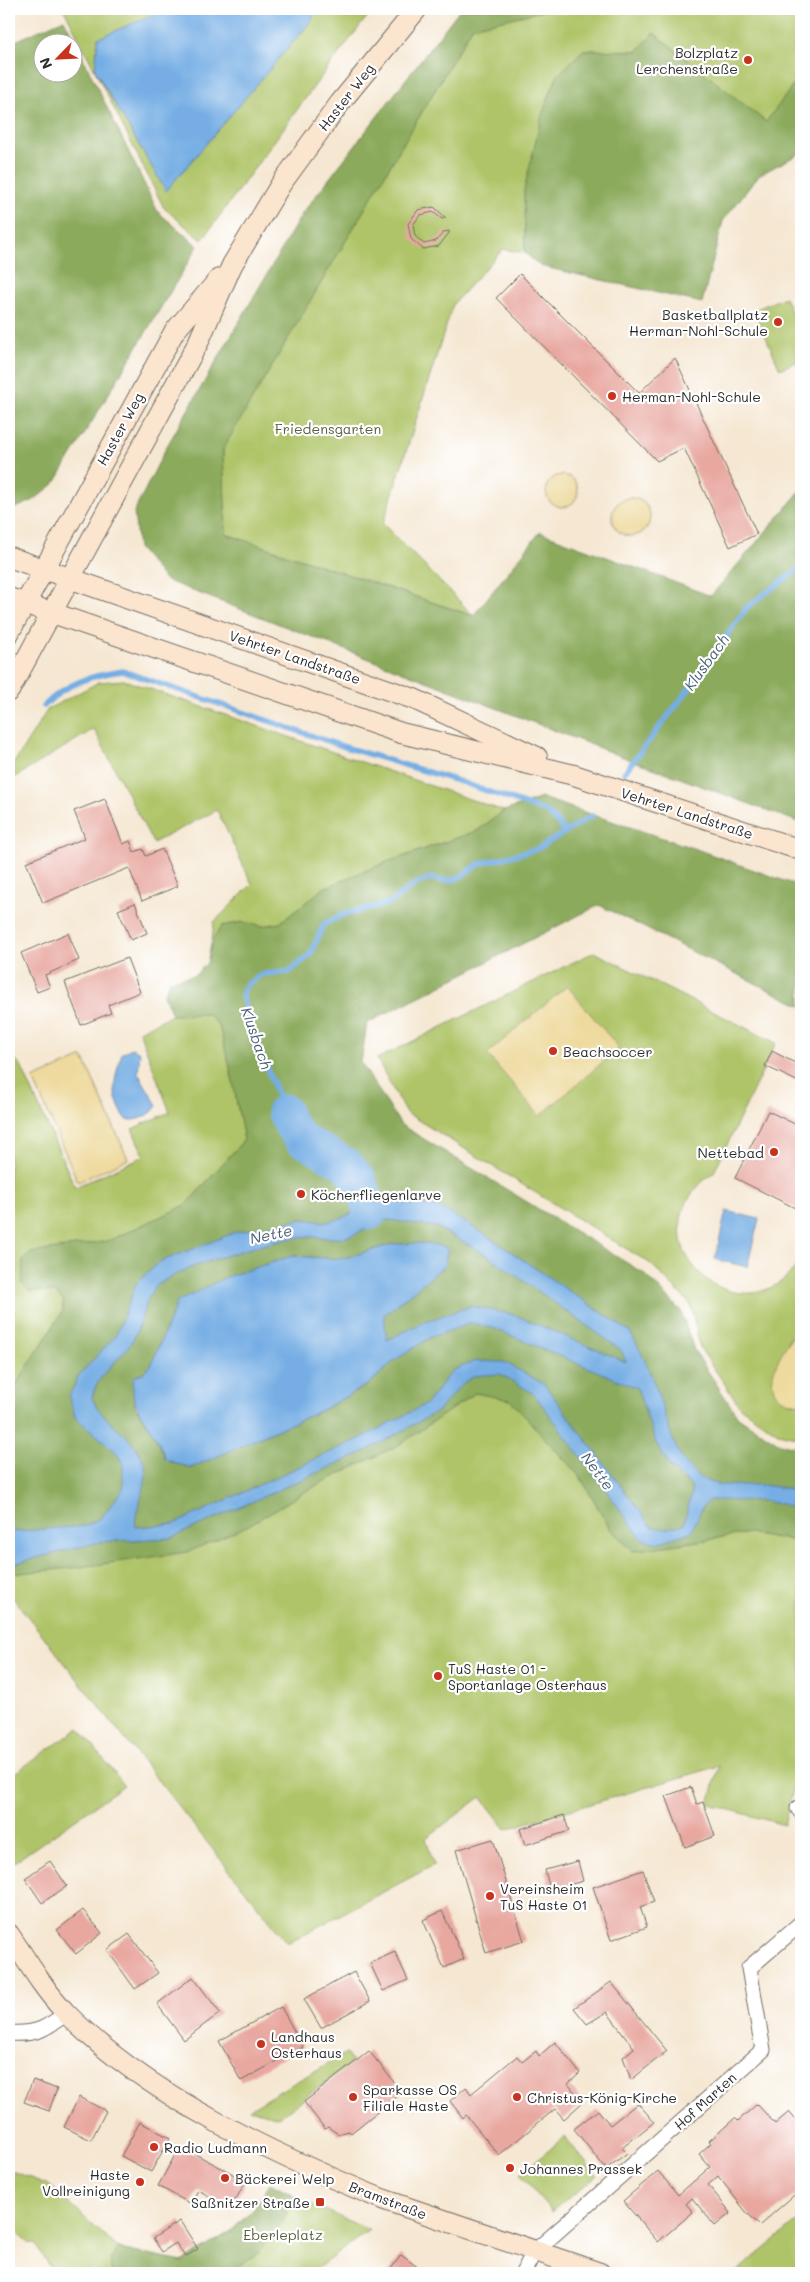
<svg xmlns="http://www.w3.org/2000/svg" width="810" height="2282" font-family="Mali,sans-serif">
	<rect width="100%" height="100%" fill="#fff"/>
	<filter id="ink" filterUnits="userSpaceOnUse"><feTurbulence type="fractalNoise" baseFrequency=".02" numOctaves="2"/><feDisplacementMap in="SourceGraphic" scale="10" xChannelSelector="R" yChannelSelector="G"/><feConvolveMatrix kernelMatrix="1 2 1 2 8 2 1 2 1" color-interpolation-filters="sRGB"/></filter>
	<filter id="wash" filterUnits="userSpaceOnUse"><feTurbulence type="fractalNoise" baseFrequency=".0096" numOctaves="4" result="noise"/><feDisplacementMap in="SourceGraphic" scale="20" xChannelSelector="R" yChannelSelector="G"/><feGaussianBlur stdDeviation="1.12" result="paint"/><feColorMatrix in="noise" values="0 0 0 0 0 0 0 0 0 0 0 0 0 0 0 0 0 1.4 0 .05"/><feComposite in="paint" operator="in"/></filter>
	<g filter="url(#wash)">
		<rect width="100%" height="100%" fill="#f5e7d1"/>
		<!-- green -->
		<g fill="#afc468" stroke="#6d784a">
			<path d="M 64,9 L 373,9 L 321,77 L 202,240 L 164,208 Z"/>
			<path d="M 551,9 L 801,9 L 801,75 L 766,123 L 654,34 L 637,51 L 583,50 L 524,190 L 525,253 L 503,249 L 453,304 L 383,524 L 474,616 L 226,534 L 223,448 L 473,26 Z"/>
			<path d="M 785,297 L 801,334 L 801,360 L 780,369 L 754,310 Z"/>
			<path d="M 124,680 L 504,811 L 477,831 L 387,862 L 324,888 L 280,923 L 262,926 L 243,922 L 222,926 L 212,940 L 214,922 L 252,884 L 217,810 L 153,843 L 94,729 L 9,781 L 9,771 L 48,709 L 99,682 Z"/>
			<path d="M 594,952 L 776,1043 L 714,1172 C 620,1241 746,1349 801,1259 L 801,1325 L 788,1341 L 790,1403 L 801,1404 L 801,1438 L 778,1433 L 741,1408 L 700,1348 L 691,1305 L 651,1264 L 405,1112 L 377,1059 Z"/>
			<path d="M 208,1014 L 219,1026 L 230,1067 L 244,1140 L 186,1205 L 108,1241 L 31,1253 L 29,1291 L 54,1292 L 63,1300 L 63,1311 L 9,1396 L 9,1052 L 21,1066 L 75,1187 L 144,1156 L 132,1129 L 170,1112 L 139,1031 L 172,1015 Z"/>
			<path d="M 475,1393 L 510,1399 L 581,1478 L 611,1530 L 681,1544 L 749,1533 L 801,1542 L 801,1759 L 784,1825 L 709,1804 L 719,1766 L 506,1829 L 481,1797 L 426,1838 L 434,1865 L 287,1943 L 9,1593 L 9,1574 L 81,1567 L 247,1526 L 315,1486 L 399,1445 Z"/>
			<path d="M 79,1728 L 124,1785 L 9,1866 L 9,1777 Z"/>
			<path d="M 346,2053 L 353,2062 L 279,2117 L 249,2109 Z"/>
			<path d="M 565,2137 L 597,2176 L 552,2212 L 520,2174 Z"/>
			<path d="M 9,2170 L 49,2185 L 119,2249 L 181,2262 L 230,2232 L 254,2209 L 270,2183 L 297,2198 L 369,2230 L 311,2273 L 97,2273 L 93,2268 L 84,2273 L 53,2273 L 35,2244 L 30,2244 L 9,2225 Z"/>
			<path d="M 801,2218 L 801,2273 L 735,2273 Z"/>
		</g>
		<!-- forest -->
		<g fill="#8baa5c" stroke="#5b6a44" fill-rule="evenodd">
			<path d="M 460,9 L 551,9 L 472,27 L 223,449 L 226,534 L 473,616 L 540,532 L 711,596 L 801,490 L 801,823 L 615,754 L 165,580 L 138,548 L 134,512 L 167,446 L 302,214 Z"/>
			<path d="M 64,19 L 158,212 L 198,246 L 55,483 L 34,500 L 9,511 L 9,44 ZM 42,42 L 72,42 L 72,72 L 42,72 Z"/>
			<path d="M 654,33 L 766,122 L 801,75 L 801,153 L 759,175 L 723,221 L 702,303 L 540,266 L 525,253 L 524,190 L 542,115 L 557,76 L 583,50 L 637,51 Z"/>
			<path d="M 542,798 L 696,849 L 801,887 L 801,1006 L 599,905 L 367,1023 L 361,1063 L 401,1125 L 645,1274 L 681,1311 L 694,1350 L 738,1417 L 778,1443 L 801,1448 L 801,1542 L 749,1533 L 633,1551 L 611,1530 L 581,1478 L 510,1400 L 475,1393 L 399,1445 L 315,1486 L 247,1526 L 188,1552 L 81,1567 L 9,1574 L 9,1396 L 63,1311 L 63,1300 L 54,1292 L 29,1291 L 22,1284 L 23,1260 L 31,1253 L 108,1241 L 186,1205 L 244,1140 L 230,1067 L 219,1026 L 208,1014 L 172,1015 L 164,994 L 170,980 L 195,975 L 207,963 L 212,940 L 222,926 L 243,922 L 262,926 L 280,923 L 324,888 L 387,862 L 477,831 L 504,811 ZM 393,1244 L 444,1266 L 384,1315 L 384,1333 L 394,1361 L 369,1384 L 322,1410 L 191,1468 L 166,1460 L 153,1432 L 135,1407 L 134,1377 L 144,1372 L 151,1365 L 177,1302 L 292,1256 L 341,1259 Z"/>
			<path d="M 270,2183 L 297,2198 L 274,2234 L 257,2254 L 228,2273 L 114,2273 L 111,2270 L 110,2259 L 119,2249 L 182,2262 L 230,2232 L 254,2209 Z"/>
		</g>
		<!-- sand -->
		<g fill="#eeda9e" stroke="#8c8264">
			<circle cx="562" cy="491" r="16"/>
			<circle cx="631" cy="517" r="19"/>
			<path d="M 567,986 L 619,1048 L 540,1116 L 487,1054 Z"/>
			<path d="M 83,1057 L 128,1159 L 78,1182 L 33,1079 Z"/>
			<path d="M 801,1325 L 801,1404 C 747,1399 783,1348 801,1325 Z"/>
		</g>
		<!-- water -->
		<g fill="#74ade4" stroke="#506c88" fill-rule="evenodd">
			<path d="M 167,9 L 315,9 L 312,20 L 166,191 L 95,70 L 98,38 Z"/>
			<path d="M 132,1048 L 140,1052 L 138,1073 L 157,1105 C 152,1116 138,1121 126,1120 C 110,1093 113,1083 122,1053 Z"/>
			<path d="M 386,1201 L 439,1207 L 483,1233 L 629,1331 C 641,1349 650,1372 658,1393 C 667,1421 676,1469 707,1481 C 726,1488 741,1484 760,1485 C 773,1486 788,1488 801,1492 L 801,1508 L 764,1501 L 709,1500 L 703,1506 L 691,1532 L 658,1543 L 642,1539 L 534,1394 L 500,1374 L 475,1376 L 463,1383 L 438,1411 L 368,1450 L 171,1538 L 100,1542 L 9,1565 L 9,1532 L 85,1526 L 101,1518 L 123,1489 L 123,1465 L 117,1453 L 75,1417 L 69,1397 L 79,1375 L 116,1335 L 136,1284 L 159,1262 L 236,1232 L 302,1219 L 327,1222 L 342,1218 L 371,1204 ZM 389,1220 L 436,1227 L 487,1255 L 621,1350 L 626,1362 L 515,1315 L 471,1306 L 426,1321 L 387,1340 L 384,1315 L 444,1266 L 448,1248 L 428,1243 L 393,1244 L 341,1259 L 292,1256 L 226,1277 L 177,1302 L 151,1365 L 144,1372 L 134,1377 C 129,1401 140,1412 152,1431 C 158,1440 162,1450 166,1460 L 191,1468 L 322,1410 L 369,1384 L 394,1361 L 431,1337 L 472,1323 L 495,1329 L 637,1388 L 656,1443 L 670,1467 L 689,1484 L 692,1490 L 684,1524 L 665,1529 L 652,1527 L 544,1384 L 504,1362 L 476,1361 L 453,1370 L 426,1404 L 361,1438 L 174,1524 L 136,1527 C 132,1511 152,1483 144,1462 C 132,1431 99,1421 92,1397 C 97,1375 116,1363 129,1346 C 141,1330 142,1306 153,1290 C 168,1269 274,1240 302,1237 C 317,1236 332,1240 347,1237 C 362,1233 373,1222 389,1220 Z"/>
			<path d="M 726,1211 L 759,1219 L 747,1267 L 715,1259 Z"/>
		</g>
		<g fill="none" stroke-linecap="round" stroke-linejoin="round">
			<!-- stream -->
			<g stroke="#74ade4" stroke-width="5.5">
				<path d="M 44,706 C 66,683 92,675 123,671 L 345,747 L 461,782 L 547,812 L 566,832"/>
				<path d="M 624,773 L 692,685 L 747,607 L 801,567"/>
				<path d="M 284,1111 L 251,1029 L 242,995 L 246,985 L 262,974 L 289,972 L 310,955 L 324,924 L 342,915 L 390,903 L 415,884 L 431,878 L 443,881 L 457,879 L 479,864 L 537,849 L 592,816"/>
			</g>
			<!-- river -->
			<path stroke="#74ade4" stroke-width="34" d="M 284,1111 L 291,1126 L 302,1140 L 347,1165 L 360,1181 L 370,1213"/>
		</g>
		<g id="blocks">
			<!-- building -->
			<g fill="#e8a8a0">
				<path d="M 434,207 L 446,218 L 442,219 L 433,212 L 420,215 L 413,225 L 415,236 L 424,244 L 436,241 L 444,232 L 449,231 L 449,233 L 439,246 L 423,249 L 411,239 L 408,224 L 418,210 Z"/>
				<path d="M 520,274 L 639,393 L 675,358 L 757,534 L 730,547 L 684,448 L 657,461 L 496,298 Z"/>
				<path d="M 105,799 L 123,844 L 130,841 L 134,852 L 143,849 L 146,856 L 162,849 L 178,886 L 142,901 L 129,868 L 43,903 L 26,862 L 85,838 L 74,811 Z"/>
				<path d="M 135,903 L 147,933 L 131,940 L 118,910 Z"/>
				<path d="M 68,933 L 79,960 L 45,975 L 50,987 L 37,992 L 21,953 Z"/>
				<path d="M 127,958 L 140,992 L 108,1005 L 111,1013 L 81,1025 L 65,982 Z"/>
				<path d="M 772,1051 L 801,1066 L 801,1083 L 765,1066 Z"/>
				<path d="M 768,1111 L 801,1127 L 801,1211 L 735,1178 Z"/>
				<path d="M 691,1787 L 697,1804 L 703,1802 L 715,1836 L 685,1847 L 666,1796 Z"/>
				<path d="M 564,1815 L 569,1831 L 525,1845 L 520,1829 Z"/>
				<path d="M 493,1839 L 524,1941 L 486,1953 L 456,1850 Z"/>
				<path d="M 50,1861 L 67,1886 L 42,1903 L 25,1878 Z"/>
				<path d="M 578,1861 L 583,1881 L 550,1890 L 545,1870 Z"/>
				<path d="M 643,1870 L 654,1902 L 640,1907 L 647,1927 L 611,1940 L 593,1887 Z"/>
				<path d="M 83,1910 L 102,1933 L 76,1954 L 57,1930 Z"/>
				<path d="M 442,1911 L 464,1959 L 444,1968 L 423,1920 Z"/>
				<path d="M 129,1934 L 158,1973 L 135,1989 L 107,1950 Z"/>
				<path d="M 395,1952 L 408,1980 L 383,1991 L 370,1963 Z"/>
				<path d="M 354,1972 L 370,2001 L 321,2028 L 304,1999 Z"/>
				<path d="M 193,1977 L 220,2013 L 184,2040 L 157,2004 Z"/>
				<path d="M 611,1982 L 667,2051 L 631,2080 L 623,2057 L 634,2048 L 607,2012 L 587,2024 L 574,2008 Z"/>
				<path d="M 281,2007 L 303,2047 L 241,2081 L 219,2041 Z"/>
				<path d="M 555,2042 L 580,2073 L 568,2084 L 583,2102 L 564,2119 L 555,2109 L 499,2155 L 466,2115 L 463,2118 L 450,2101 L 466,2087 L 471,2094 L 517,2056 L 522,2062 L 536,2051 L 539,2056 Z"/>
				<path d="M 369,2051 L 402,2092 L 351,2133 L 349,2131 L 338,2134 L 328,2127 L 325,2129 L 304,2102 Z"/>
				<path d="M 33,2080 L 57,2089 L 49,2111 L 24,2102 Z"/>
				<path d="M 79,2097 L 106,2111 L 91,2140 L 64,2127 Z"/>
				<path d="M 638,2103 L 654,2122 L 622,2148 L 627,2153 L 606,2169 L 574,2129 L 598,2110 L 610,2125 Z"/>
				<path d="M 757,2104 L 775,2124 L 789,2112 L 801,2126 L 801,2189 L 760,2225 L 747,2213 L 718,2176 L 708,2185 L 731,2213 L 715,2226 L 692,2198 L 686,2204 L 693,2212 L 658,2242 L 623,2201 L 658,2171 L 678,2195 L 710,2167 L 699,2154 L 711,2143 L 709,2141 L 735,2118 L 738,2121 Z"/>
				<path d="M 140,2122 L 170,2138 L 151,2172 L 121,2156 Z"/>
				<path d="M 180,2146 L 246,2181 L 231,2208 L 198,2190 L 191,2204 L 158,2186 Z"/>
				<path d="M 180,2221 L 198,2249 L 185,2257 L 176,2243 L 162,2252 L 153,2238 Z"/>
				<path d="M 401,2255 L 426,2273 L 388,2273 Z"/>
			</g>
		</g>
	</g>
	<g filter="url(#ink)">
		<use href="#blocks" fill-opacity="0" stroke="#726d65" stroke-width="1"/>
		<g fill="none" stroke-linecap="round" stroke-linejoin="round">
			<defs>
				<g id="street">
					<path d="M 798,1808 L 801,1812"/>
					<path d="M 9,2033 C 36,2035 45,2029 67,2013"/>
					<path d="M 523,2273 L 534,2252 L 763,2050 L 749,1968 L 801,1923"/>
				</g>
				<g id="secondary">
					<path d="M 9,557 L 414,699 L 537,757"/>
					<path d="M 9,598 L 401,733 L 574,775 L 801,850"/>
					<path d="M 9,633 L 174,332 L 219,279"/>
					<path d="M 9,691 L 198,343 L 232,265 L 281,184 L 340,103 L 417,9"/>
					<path d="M 9,1934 C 27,1961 44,1990 67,2014 C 147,2096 277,2156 382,2199 L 600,2273"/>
				</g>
			</defs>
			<!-- street casing -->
			<use href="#street" stroke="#726d65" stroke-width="17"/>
			<!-- secondary casing -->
			<use href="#secondary" stroke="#726d65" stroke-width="22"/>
			<!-- street -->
			<use href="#street" stroke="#fff" stroke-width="15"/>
			<!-- secondary -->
			<use href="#secondary" stroke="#fce5cf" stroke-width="20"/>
		</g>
	</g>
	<!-- markers -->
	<g fill="#c8321e" stroke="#fff" stroke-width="2">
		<circle cx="748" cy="60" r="5"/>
		<circle cx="778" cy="322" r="5"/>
		<circle cx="612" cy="396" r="5"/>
		<circle cx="553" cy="1051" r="5"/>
		<circle cx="774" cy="1152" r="5"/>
		<circle cx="301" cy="1194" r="5"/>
		<circle cx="438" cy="1676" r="5"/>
		<circle cx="490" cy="1896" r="5"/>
		<circle cx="261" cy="2044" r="5"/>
		<circle cx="353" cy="2097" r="5"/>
		<circle cx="517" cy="2097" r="5"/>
		<circle cx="154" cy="2147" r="5"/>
		<circle cx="510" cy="2168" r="5"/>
		<circle cx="225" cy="2178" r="5"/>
		<circle cx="140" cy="2182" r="5"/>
		<rect x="315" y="2197" width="10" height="10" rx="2.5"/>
	</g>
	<g text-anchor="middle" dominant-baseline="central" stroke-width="4.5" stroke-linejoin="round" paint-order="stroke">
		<!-- poi labels -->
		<g font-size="14" fill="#2b2b2b" stroke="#fff" text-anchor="start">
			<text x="738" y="52" text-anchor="end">Bolzplatz<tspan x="738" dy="16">Lerchenstraße</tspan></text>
			<text x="768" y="314" text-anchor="end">Basketballplatz<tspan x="768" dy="16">Herman-Nohl-Schule</tspan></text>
			<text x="622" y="396">Herman-Nohl-Schule</text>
			<text x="563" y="1051">Beachsoccer</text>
			<text x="764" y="1152" text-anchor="end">Nettebad</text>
			<text x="311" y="1194">Köcherfliegenlarve</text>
			<text x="448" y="1668">TuS Haste 01 -<tspan x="448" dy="16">Sportanlage Osterhaus</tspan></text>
			<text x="500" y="1888">Vereinsheim<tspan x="500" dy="16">TuS Haste 01</tspan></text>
			<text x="271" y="2036">Landhaus<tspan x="271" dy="16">Osterhaus</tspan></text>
			<text x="363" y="2089">Sparkasse OS<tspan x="363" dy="16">Filiale Haste</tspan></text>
			<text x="527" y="2097">Christus-König-Kirche</text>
			<text x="164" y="2147">Radio Ludmann</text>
			<text x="520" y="2168">Johannes Prassek</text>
			<text x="130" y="2174" text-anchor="end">Haste<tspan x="130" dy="16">Vollreinigung</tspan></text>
			<text x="235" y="2178">Bäckerei Welp</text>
			<text x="310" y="2202" text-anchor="end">Saßnitzer Straße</text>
		</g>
		<!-- street labels -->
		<g font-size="14" fill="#2b2b2b" stroke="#fff">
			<text transform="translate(346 97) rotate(-52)">Haster Weg</text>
			<text transform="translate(120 429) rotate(-61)">Haster Weg</text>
			<text transform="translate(295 657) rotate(19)">Vehrter Landstraße</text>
			<text transform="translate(687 813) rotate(18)">Vehrter Landstraße</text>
			<text transform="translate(705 2101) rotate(-42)">Hof Marten</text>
			<text transform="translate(388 2200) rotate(21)">Bramstraße</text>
		</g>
		<!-- park labels -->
		<g font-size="14" fill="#596140" stroke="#fff">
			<text x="328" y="428">Friedensgarten</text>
			<text x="283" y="2234">Eberleplatz</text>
		</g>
		<!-- water labels -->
		<g font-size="15" font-style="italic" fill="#485f75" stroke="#fff">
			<text transform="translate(706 662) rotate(-54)">Klusbach</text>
			<text transform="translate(257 1038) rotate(71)">Klusbach</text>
			<text transform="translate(271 1234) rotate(-12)">Nette</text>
			<text transform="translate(598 1471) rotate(53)">Nette</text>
		</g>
	</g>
	<!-- margin -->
	<rect width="810" height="2282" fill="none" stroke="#fff" stroke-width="30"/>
	<!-- north arrow -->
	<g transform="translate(58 58) rotate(246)"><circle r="24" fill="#ffffff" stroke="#aaaaaa"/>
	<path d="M0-4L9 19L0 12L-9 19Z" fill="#c8321e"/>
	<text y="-8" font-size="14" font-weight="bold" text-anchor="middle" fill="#2b2b2b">N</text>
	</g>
</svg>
